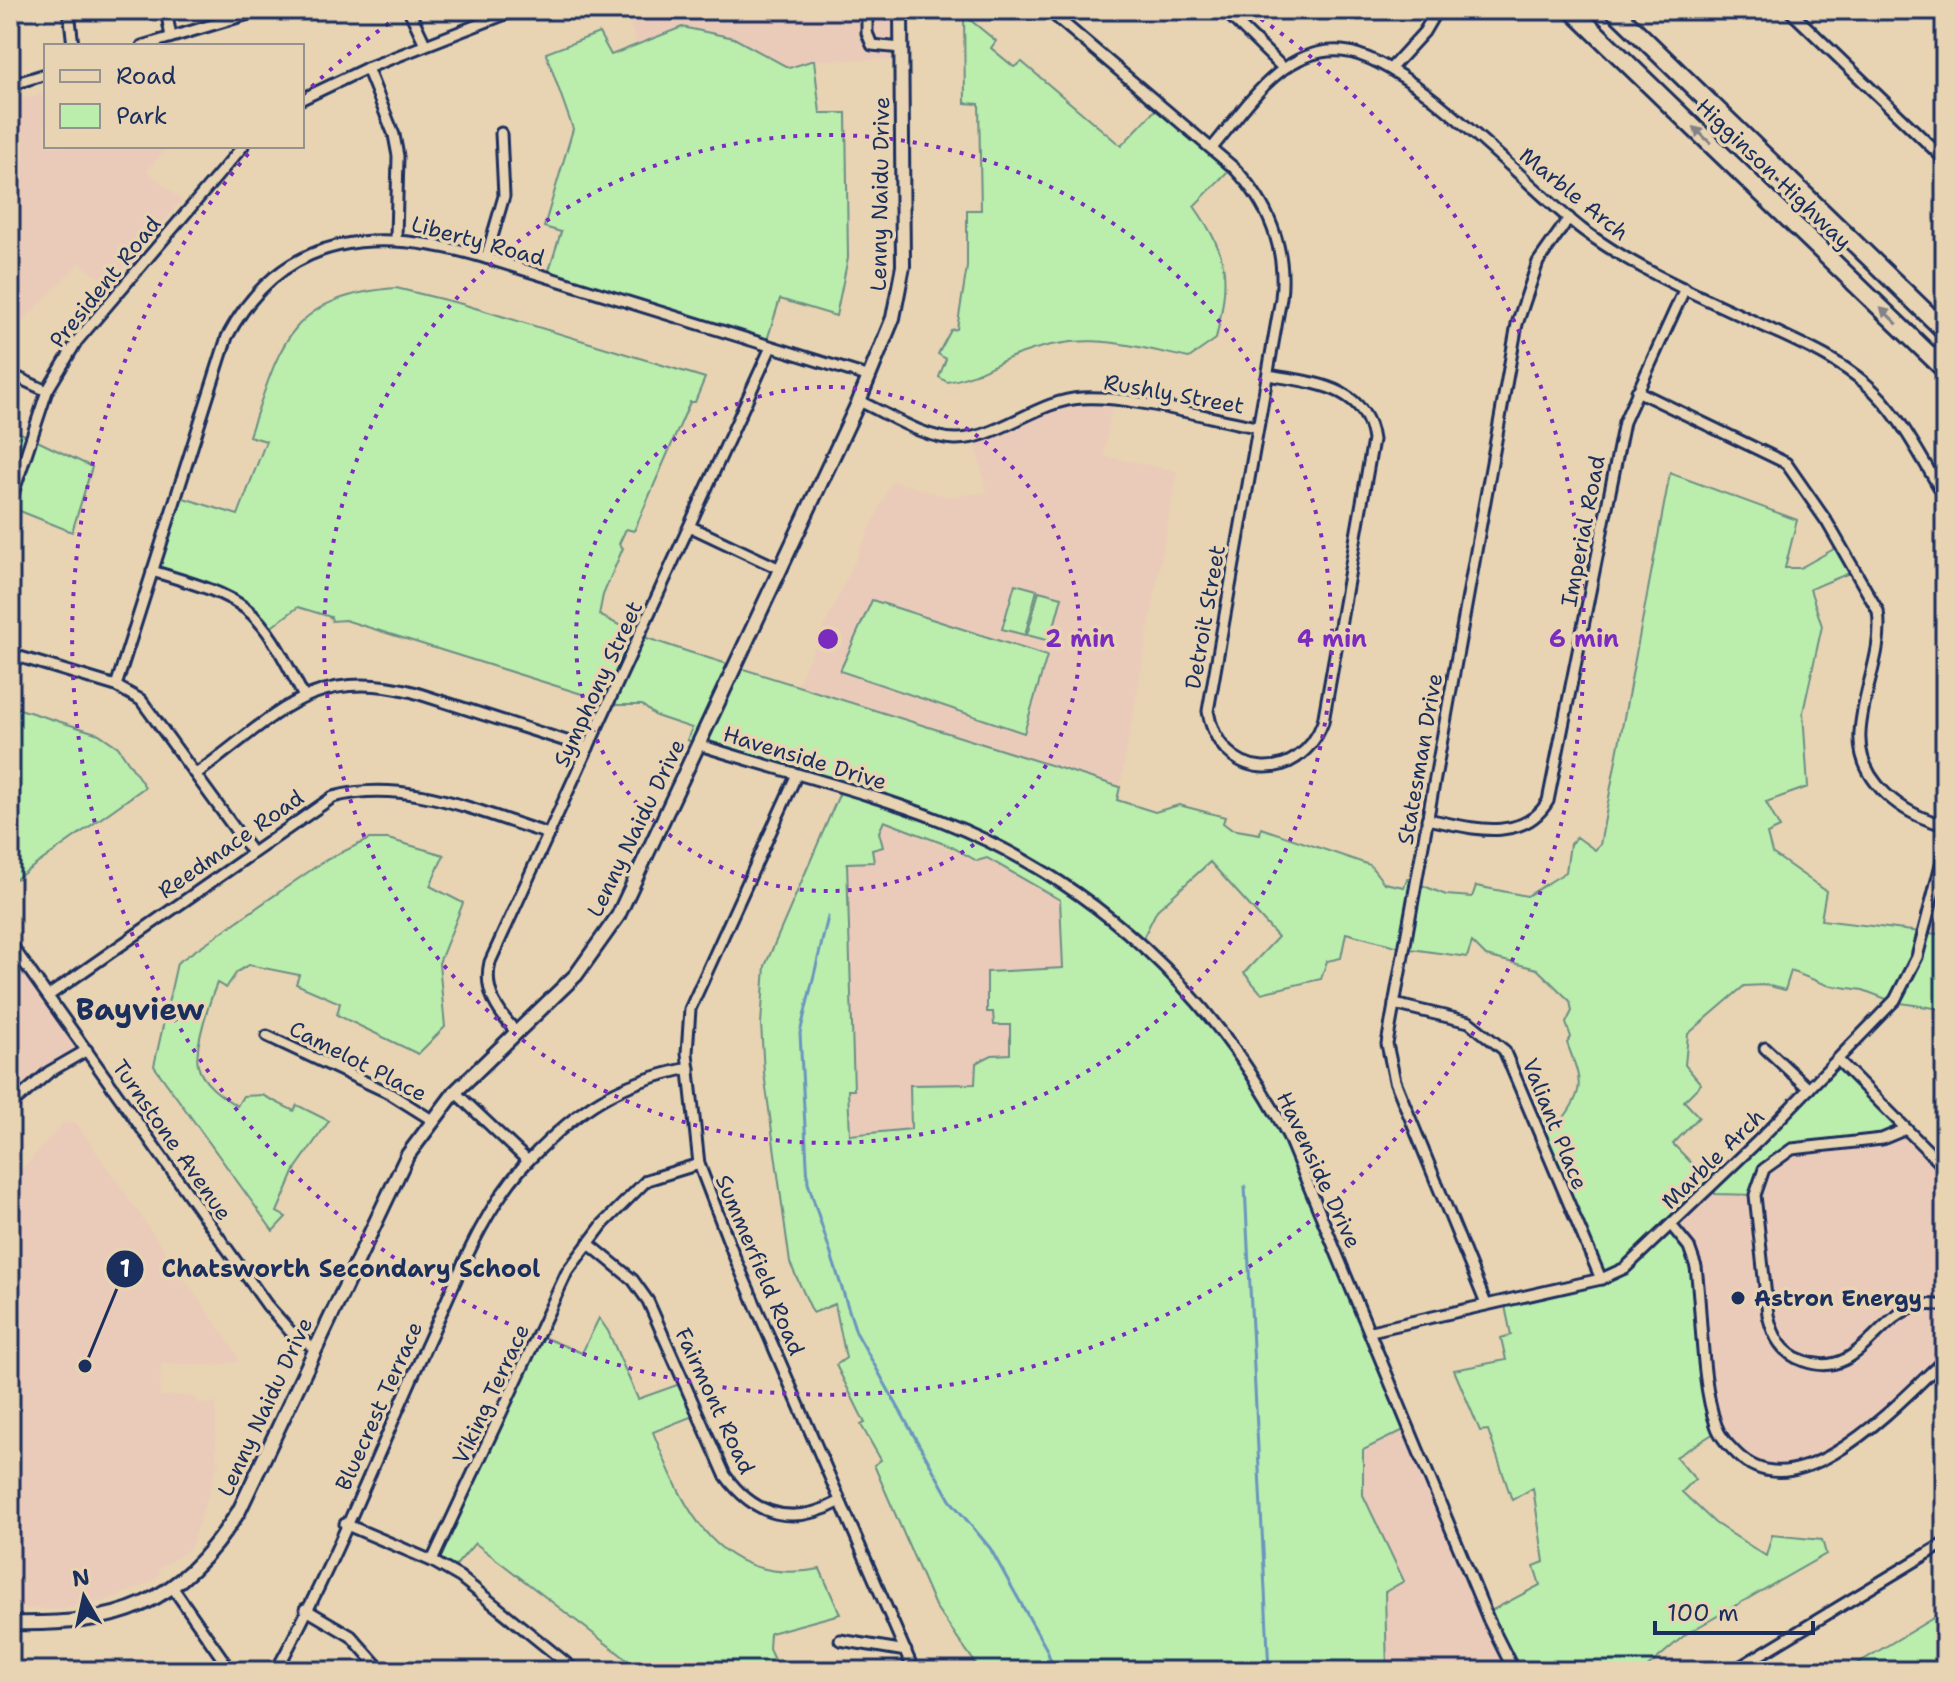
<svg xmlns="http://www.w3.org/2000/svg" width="1955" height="1681" font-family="'Shantell Sans',sans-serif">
	<rect width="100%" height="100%" fill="#e8d4b2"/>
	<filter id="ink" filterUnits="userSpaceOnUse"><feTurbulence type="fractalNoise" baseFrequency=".0125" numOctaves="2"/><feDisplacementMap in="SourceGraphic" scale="16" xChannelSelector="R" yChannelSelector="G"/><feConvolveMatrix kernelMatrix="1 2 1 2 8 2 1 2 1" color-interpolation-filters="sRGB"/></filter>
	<g filter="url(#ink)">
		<!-- built -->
		<g fill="#eacbb9">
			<path d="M 625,10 L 901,10 L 902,60 L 814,60 L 789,68 L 734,38 L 682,27 L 636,43 Z"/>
			<path d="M 46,93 L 46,146 L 168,146 L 147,171 L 182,200 L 109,286 L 79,263 L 21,324 L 10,319 L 10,102 Z"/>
			<path d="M 1113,400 L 1104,456 L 1177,471 L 1120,787 L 797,685 L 892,481 L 948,497 L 987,492 L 973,436 L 1052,404 Z"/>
			<path d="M 884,821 L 977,861 L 987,858 L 1060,900 L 1063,969 L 987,972 L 993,1012 L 1010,1024 L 1010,1054 L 992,1055 L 975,1084 L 911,1129 L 850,1135 L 848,1090 L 854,1089 L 847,863 L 874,862 L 872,850 Z"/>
			<path d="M 10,942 L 87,1050 L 50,1071 L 10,1106 Z"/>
			<path d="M 64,1122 L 77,1124 L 239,1357 L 237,1362 L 214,1365 L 161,1364 L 160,1396 L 186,1395 L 194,1397 L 198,1403 L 216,1403 L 216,1458 L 219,1462 L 190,1549 L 159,1569 L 160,1573 L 155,1580 L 104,1602 L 56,1609 L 10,1608 L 10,1182 Z"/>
			<path d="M 1906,1129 L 1945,1167 L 1945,1359 L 1865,1432 L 1794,1470 L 1750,1464 L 1719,1430 L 1672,1225 L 1713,1185 L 1761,1177 L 1785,1153 Z"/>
			<path d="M 1410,1427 L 1514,1671 L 1387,1671 L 1385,1592 L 1363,1495 L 1363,1450 Z"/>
		</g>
		<!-- green -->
		<g fill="#bbedac" stroke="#6b8e85" stroke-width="2" fill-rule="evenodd">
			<path d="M 964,15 L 996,41 L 991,48 L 1014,67 L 1022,62 L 1121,146 L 1160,105 L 1233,166 L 1194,206 C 1231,259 1229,278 1216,339 L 1189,358 C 1123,344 1084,330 1017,355 C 993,364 974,378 947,382 L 939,377 L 946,359 L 938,354 L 951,330 L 957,329 L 967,267 L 967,210 L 981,210 L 979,104 L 965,103 Z"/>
			<path d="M 682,27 L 734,38 L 789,68 L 814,60 L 820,113 L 846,113 L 848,258 L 836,316 L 780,299 L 768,337 L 772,346 L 547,277 L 561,232 L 544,227 L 573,129 L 546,53 L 599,33 L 611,55 Z"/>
			<path d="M 396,288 L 462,304 L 705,378 L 695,402 L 690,402 L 634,531 L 626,529 L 619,544 L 623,548 L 603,595 L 599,615 L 641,636 L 689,652 L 1120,787 L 1117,800 L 1155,812 L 1179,805 L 1225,817 L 1223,823 L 1231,829 L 1260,834 L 1261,828 L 1370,865 L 1384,883 L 1404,887 L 1407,879 L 1446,895 L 1472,897 L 1476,886 L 1527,896 L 1566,872 L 1570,844 L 1577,837 L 1595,850 L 1600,845 L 1670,473 L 1797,520 L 1785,568 L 1800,568 L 1841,545 L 1857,570 L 1810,589 L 1822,626 L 1803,712 L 1808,787 L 1766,802 L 1780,828 L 1767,834 L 1772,853 L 1826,891 L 1821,920 L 1945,935 L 1945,1016 L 1941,1009 L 1894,1002 L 1863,990 L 1827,985 L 1791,971 L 1785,990 L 1766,985 L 1744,986 L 1688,1034 L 1685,1065 L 1701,1084 L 1684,1101 L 1699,1117 L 1673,1144 L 1713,1185 L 1839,1060 L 1906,1129 L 1900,1134 L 1802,1148 L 1770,1163 L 1756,1195 L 1715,1194 L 1713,1186 L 1672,1225 L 1689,1248 L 1719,1430 L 1676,1457 L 1695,1479 L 1682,1492 L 1715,1523 L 1766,1556 L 1772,1535 L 1822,1540 L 1826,1554 L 1686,1634 L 1643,1671 L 1514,1671 L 1487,1613 L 1540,1585 L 1534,1566 L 1544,1562 L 1533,1488 L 1512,1500 L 1488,1430 L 1480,1431 L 1454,1370 L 1506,1360 L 1501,1338 L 1511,1335 L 1504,1301 L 1600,1279 L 1533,1118 L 1543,1116 L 1562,1120 C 1587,1088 1580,1078 1567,1043 L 1571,1037 L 1566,1023 L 1572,1011 L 1570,1001 L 1537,969 L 1486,956 L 1472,942 L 1467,957 L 1404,948 L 1346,933 L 1341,958 L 1327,961 L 1321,979 L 1261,993 L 1244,973 L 1278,937 L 1210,862 L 1157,910 L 1141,942 L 1175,974 L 1274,1109 L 1410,1427 L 1363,1450 L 1363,1495 L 1404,1581 L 1385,1592 L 1387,1671 L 981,1671 L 935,1606 L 874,1465 L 881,1460 L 861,1425 L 865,1423 L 836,1365 L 846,1358 L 835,1304 L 813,1313 L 790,1263 L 764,1073 L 761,1024 L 765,966 L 842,788 L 687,740 L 692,728 L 656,716 L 642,705 L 617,705 L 345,620 L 332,621 L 331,617 L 298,607 L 269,629 L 248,606 L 152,571 L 174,495 L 238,515 L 266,441 L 249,436 C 281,345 286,297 396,288 ZM 884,821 L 952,847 L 977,861 L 987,858 L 1060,900 L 1063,968 L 987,972 L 987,1012 L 993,1012 L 994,1025 L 1010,1025 L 1010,1054 L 992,1055 L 976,1063 L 975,1084 L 910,1085 L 911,1129 L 850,1135 L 848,1090 L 854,1090 L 847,863 L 874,862 L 872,850 L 883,847 L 879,832 Z"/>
			<path d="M 10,428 L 92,467 L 72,532 L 10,507 Z"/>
			<path d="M 1015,584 L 1037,590 L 1025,635 L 1002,629 Z"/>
			<path d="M 1039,591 L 1062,597 L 1050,641 L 1027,635 Z"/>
			<path d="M 872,600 L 1047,656 L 1024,733 L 840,671 Z"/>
			<path d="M 10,706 L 99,734 L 118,747 L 145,787 L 10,883 L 10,873 L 16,868 L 10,859 Z"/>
			<path d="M 369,839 L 388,839 L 444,855 L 430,886 L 463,903 L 439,963 L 445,1027 L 418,1054 L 337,1015 L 340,1003 L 296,984 L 299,975 L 249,965 L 237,972 L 226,988 L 217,983 C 210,1000 194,1047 198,1065 C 201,1083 223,1097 237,1106 L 243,1096 L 262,1095 L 294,1111 L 297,1105 L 329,1121 L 296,1168 L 277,1212 L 286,1217 L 273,1231 L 154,1066 L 177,963 L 324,861 Z"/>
			<path d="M 599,1318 L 608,1331 L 638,1399 L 680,1384 L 693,1416 L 653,1432 C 685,1512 719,1588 820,1569 L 840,1614 L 770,1633 L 769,1649 L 779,1671 L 642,1671 L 475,1543 L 452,1570 L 433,1561 L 538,1335 L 582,1353 Z"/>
			<path d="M 1945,1611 L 1945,1671 L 1845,1671 Z"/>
		</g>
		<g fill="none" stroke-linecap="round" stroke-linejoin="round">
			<!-- stream -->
			<g stroke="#6995be" stroke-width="3">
				<path d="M 828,917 L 800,1033 L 808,1183 L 856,1332 L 950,1500 L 990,1548 L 1047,1650 L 1054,1671"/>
				<path d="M 1245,1186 L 1269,1671"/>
			</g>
			<defs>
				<g id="minor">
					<path d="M 69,10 L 73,46"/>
					<path d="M 166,10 L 171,37"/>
					<path d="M 409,10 L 425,44"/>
					<path d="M 867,10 L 867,33 L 872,45 L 901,48"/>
					<path d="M 1048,10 L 1234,168 C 1268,203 1287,248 1281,298 L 1208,711 C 1219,780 1299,787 1323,722 L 1373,440 C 1366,385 1313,383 1268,375"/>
					<path d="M 1224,10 L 1283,68"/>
					<path d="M 1789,10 L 1945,160"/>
					<path d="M 142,46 L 262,10"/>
					<path d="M 367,68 L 394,135 L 398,156 L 396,238"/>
					<path d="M 1391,68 L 1424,32 L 1437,10"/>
					<path d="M 10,85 L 46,74"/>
					<path d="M 302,99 L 367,68 L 516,10"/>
					<path d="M 1212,148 C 1246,108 1282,46 1342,51 C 1410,57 1525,186 1583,230 C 1640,272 1707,299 1770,329 C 1804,345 1837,359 1865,383 C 1900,412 1921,459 1945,497"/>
					<path d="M 486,258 L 504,196 L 501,133"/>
					<path d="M 10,374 L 47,391"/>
					<path d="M 1637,391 L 1786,463 L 1827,522 L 1878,611 C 1884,653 1862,691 1860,733 C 1857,782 1903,815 1945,825"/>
					<path d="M 859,401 C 888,414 923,438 955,439 C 997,440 1038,400 1082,398 C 1128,395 1209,418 1257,427"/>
					<path d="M 10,503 L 47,391 L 77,341 L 243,146"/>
					<path d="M 691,527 L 780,569"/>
					<path d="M 152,571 C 250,600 256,603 303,695"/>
					<path d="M 10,654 L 116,686 L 141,700 L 251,851"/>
					<path d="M 116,686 L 227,337 C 284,229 382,227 486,258 L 870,377"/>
					<path d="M 700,745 C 780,771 864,790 942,821 C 1094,881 1212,992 1288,1136 L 1489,1621 L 1514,1671"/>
					<path d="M 196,774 C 273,719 310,665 413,692 L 588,748"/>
					<path d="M 797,774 L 690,1009 L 687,1053 L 699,1164 L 735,1258 L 914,1671"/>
					<path d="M 1427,819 C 1468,827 1522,845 1548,801 L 1624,422 L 1685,288"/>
					<path d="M 10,943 L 267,1305 L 290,1331 L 314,1348"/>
					<path d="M 48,996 L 333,797 C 406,777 480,813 549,834"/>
					<path d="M 1394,1004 L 1469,1022 L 1504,1050 L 1601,1279"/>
					<path d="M 517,1033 C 498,1012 483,991 490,962 L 771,347"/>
					<path d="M 267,1036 L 389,1093 L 432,1120"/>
					<path d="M 1765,1048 L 1809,1089"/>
					<path d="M 1838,1060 L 1945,1168"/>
					<path d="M 455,1092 L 528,1161"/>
					<path d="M 10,1106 L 49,1072 L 87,1050"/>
					<path d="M 1906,1129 L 1882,1139 L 1792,1149 L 1764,1169 L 1755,1195 L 1768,1315 C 1773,1336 1782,1354 1804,1361 C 1854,1379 1871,1327 1908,1309 C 1919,1303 1933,1304 1945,1306"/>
					<path d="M 1671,1225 L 1689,1247 L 1696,1267 C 1702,1313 1701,1383 1716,1425 C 1720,1437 1728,1445 1737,1454 C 1799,1515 1902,1399 1945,1359"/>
					<path d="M 588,1243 L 633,1280 L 648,1301 L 725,1475 C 755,1517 794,1526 839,1502"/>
					<path d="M 1486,1304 L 1395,1081 L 1387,1044 L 1517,324 L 1538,262 L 1569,218"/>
					<path d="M 1371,1331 L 1601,1279 L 1625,1268 L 1758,1141 L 1895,1000 L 1917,957 L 1945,849"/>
					<path d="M 345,1524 L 432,1561 L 460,1577 L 576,1671"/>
					<path d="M 432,1561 L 567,1272 L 603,1224 L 647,1180 L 699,1164"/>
					<path d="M 173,1588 L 231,1671"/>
					<path d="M 305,1609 L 351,1636 L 382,1671"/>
					<path d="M 840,1640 L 906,1651"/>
					<path d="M 276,1671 C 334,1565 379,1450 429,1340 C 457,1279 482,1209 529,1160 C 580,1107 617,1083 689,1068"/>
					<path d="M 1733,1671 L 1945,1543"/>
				</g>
				<path id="tertiary" d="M 10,1623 C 121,1625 177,1607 239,1511 L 407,1156 L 455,1092 L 576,975 L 618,916 L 859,401 L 893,318 L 903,266 L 901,10"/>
				<g id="trunk">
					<path d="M 1572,10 L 1945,370"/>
					<path d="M 1614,10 L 1945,331"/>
				</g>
			</defs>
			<!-- minor casing -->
			<use href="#minor" stroke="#1b2f5e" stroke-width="15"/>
			<!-- tertiary casing -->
			<use href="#tertiary" stroke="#1b2f5e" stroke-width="18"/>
			<!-- trunk casing -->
			<use href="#trunk" stroke="#1b2f5e" stroke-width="22"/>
			<!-- minor -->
			<use href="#minor" stroke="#e8d4b2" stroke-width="9"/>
			<!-- tertiary -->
			<use href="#tertiary" stroke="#e8d4b2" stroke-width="12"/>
			<!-- trunk -->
			<use href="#trunk" stroke="#e8d4b2" stroke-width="16"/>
		</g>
		<!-- one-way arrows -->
		<defs><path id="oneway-solid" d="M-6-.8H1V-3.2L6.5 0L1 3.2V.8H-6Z" transform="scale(2)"/></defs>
		<g fill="#828288">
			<use href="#oneway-solid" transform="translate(1702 135) rotate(-136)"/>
			<use href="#oneway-solid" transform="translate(1889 316) rotate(-136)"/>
		</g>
	</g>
	<!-- distance rings -->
	<g fill="none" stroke="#7b2cbf" stroke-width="4" stroke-dasharray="4 8">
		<circle cx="828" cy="639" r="252"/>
		<circle cx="828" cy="639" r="504"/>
		<path d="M303 95A756 756 0 0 1 405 12M1251 12A756 756 0 1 1 253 148"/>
	</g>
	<!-- markers -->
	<circle fill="#1b2f5e" stroke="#e8d4b2" stroke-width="3" cx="1738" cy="1298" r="8"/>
	<g text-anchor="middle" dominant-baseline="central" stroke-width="7" stroke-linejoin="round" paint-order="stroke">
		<!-- street labels -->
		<g font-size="22" fill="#1b2f5e" stroke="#e8d4b2">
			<text transform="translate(1774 174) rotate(44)">Higginson Highway</text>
			<text transform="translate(880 194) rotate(-89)">Lenny Naidu Drive</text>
			<text transform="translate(1574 194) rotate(39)">Marble Arch</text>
			<text transform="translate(478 241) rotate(15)">Liberty Road</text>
			<text transform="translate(105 282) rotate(-51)">President Road</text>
			<text transform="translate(1174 394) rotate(10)">Rushly Street</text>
			<text transform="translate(1583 531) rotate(-79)">Imperial Road</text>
			<text transform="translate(1205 617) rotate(-80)">Detroit Street</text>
			<text transform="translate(598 684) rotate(-65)">Symphony Street</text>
			<text transform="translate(805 758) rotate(17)">Havenside Drive</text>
			<text transform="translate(1420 759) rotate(-80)">Statesman Drive</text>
			<text transform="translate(636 828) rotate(-64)">Lenny Naidu Drive</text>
			<text transform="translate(231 844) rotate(-35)">Reedmace Road</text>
			<text transform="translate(358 1061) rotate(27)">Camelot Place</text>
			<text transform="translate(1555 1124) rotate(68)">Valiant Place</text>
			<text transform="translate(172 1140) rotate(55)">Turnstone Avenue</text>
			<text transform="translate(1713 1159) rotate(-44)">Marble Arch</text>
			<text transform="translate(1319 1170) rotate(65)">Havenside Drive</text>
			<text transform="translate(760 1265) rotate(67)">Summerfield Road</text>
			<text transform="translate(491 1394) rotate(-65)">Viking Terrace</text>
			<text transform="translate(715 1401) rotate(65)">Fairmont Road</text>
			<text transform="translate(379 1406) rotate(-66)">Bluecrest Terrace</text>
			<text transform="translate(265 1407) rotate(-65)">Lenny Naidu Drive</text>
		</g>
		<!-- poi labels -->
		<g font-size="22" font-weight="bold" fill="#1b2f5e" stroke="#e8d4b2" text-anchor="start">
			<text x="1754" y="1298">Astron Energy</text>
		</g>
		<!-- district labels -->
		<g font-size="30" font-weight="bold" fill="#1b2f5e" stroke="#e8d4b2">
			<text x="140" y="1009">Bayview</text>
		</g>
	</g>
	<circle cx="828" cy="639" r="12" fill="#7b2cbf" stroke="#e8d4b2" stroke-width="4"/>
	<g font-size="24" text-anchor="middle" font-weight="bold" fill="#7b2cbf" stroke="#e8d4b2" stroke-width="7" stroke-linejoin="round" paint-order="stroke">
		<text x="1080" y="647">2 min</text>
		<text x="1332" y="647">4 min</text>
		<text x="1584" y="647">6 min</text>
	</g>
	<!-- callouts -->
	<path fill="none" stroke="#1b2f5e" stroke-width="3" d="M85 1366L125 1269"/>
	<g fill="#1b2f5e" stroke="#e8d4b2" stroke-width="3">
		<circle cx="85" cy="1366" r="8"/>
		<circle cx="125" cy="1269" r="20"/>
	</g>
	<g font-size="24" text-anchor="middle" font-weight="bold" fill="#fff">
		<text x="125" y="1277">1</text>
	</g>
	<g font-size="24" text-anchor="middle" font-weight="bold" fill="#1b2f5e" stroke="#e8d4b2" stroke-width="7" stroke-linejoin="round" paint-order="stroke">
		<text x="351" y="1277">Chatsworth Secondary School</text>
	</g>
	<!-- margin -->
	<rect width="1955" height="1681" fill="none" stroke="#e8d4b2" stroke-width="40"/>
	<rect x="20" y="20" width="1915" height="1641" fill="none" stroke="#1b2f5e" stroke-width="3" filter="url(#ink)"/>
	<!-- legend -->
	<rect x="44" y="44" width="260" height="104" fill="#e8d4b2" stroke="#969290" stroke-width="2"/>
	<rect x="60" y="70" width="40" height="12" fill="#e8d4b2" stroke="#969290" stroke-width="2"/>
	<text x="116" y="84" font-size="24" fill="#1b2f5e">Road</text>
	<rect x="60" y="104" width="40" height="24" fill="#bbedac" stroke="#969290" stroke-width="2"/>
	<text x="116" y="124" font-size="24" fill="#1b2f5e">Park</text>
	<!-- north arrow -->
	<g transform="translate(84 1597) rotate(351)" stroke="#e8d4b2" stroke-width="6" paint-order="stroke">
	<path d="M0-6L14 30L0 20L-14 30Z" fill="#1b2f5e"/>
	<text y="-12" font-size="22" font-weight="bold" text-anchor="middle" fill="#1b2f5e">N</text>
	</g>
	<!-- scale -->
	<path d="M1655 1621v12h158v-12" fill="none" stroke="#1b2f5e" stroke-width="4"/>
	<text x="1667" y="1621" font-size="24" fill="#1b2f5e" stroke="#e8d4b2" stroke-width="6" paint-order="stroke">100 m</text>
</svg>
